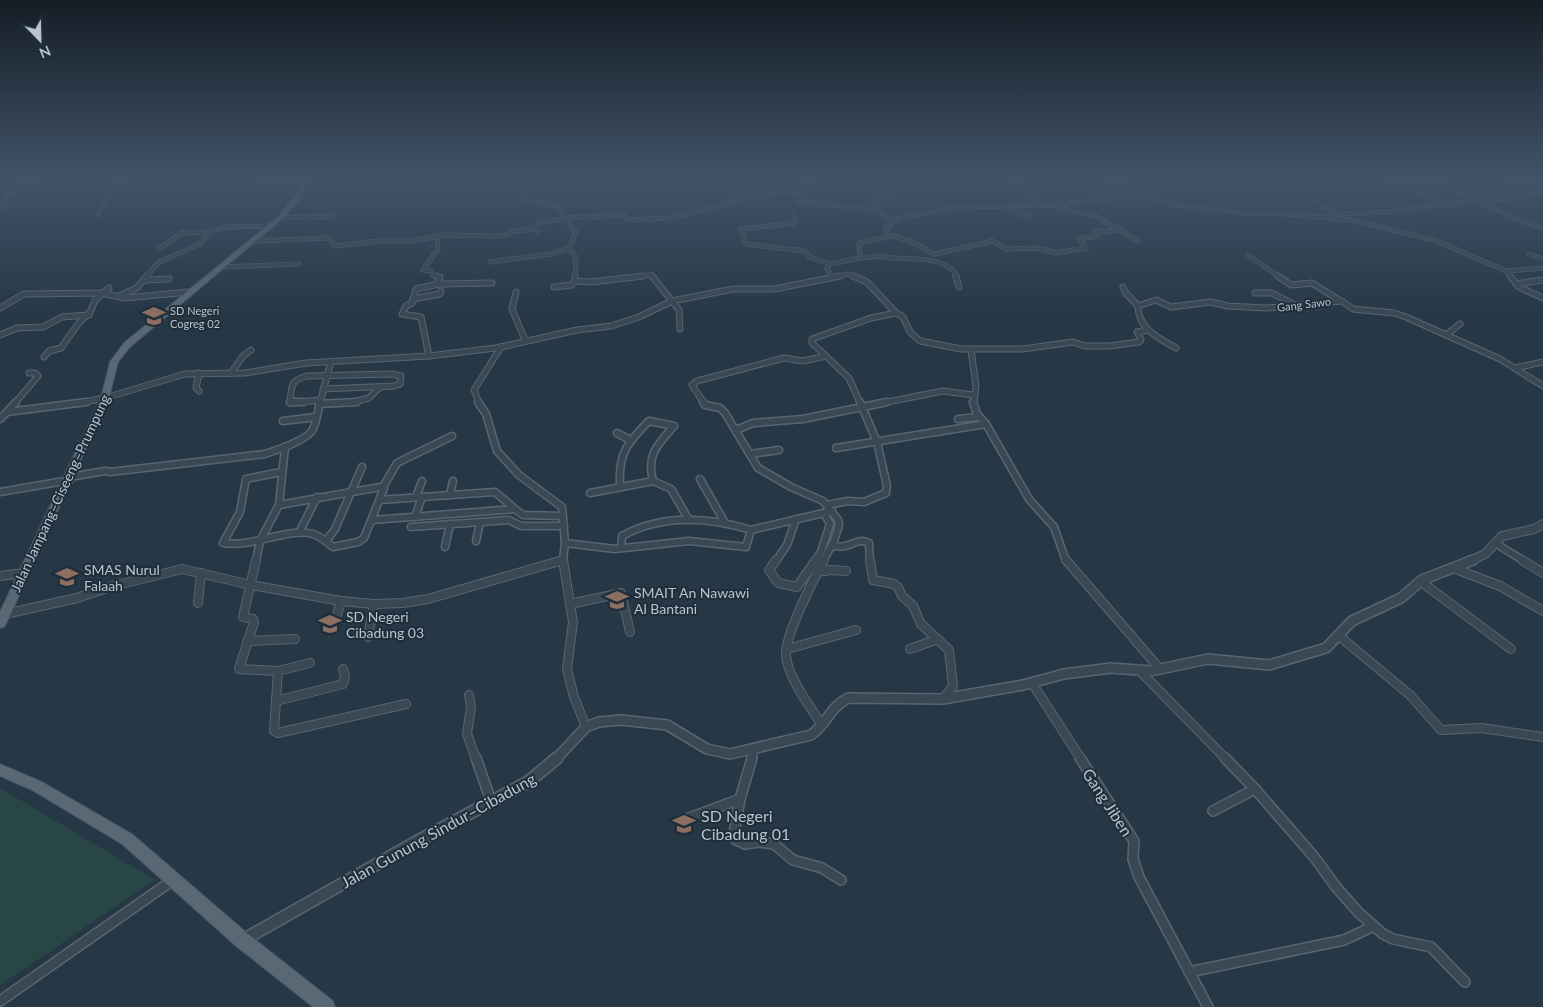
<svg xmlns="http://www.w3.org/2000/svg" width="1543" height="1007" font-family="Lato,sans-serif">
	<rect width="100%" height="100%" fill="#263745"/>
	<!-- green -->
	<path fill="#284645" d="M 0,788 L 155,880 L 0,985 Z"/>
	<g fill="none" stroke-linecap="round" stroke-linejoin="round">
		<defs>
			<g id="minor-far4">
				<path d="M 813,176 L 800,202 L 877,209 L 892,221"/>
				<path d="M 1006,176 L 1025,190 L 1037,204"/>
				<path d="M 1109,176 L 1154,199 L 1178,205 L 1240,213 L 1276,213 L 1352,220 L 1434,240 L 1506,271 L 1543,268"/>
				<path d="M 1387,176 L 1392,181 L 1448,203"/>
				<path d="M 1413,176 L 1481,200"/>
				<path d="M 1510,176 L 1542,187"/>
				<path d="M 1532,176 L 1541,185"/>
				<path d="M 258,177 L 270,177 L 274,183 L 307,180"/>
				<path d="M 0,187 L 17,186"/>
				<path d="M 303,188 L 334,188"/>
				<path d="M 524,200 L 558,206 L 562,215 L 576,232 L 569,248 L 576,258 L 575,277"/>
				<path d="M 1314,200 L 1335,214 L 1331,215"/>
				<path d="M 1478,202 L 1543,229"/>
				<path d="M 1053,205 L 1061,209 L 1094,215 L 1138,241"/>
				<path d="M 1000,206 L 1030,217"/>
				<path d="M 0,208 L 5,201 L 5,197 L 18,186 L 37,176"/>
				<path d="M 877,209 L 872,200 L 893,196 L 895,195 L 893,193"/>
				<path d="M 1336,214 L 1389,212 L 1427,206 L 1519,197 L 1543,191"/>
				<path d="M 97,215 L 112,191 L 123,182 L 125,176"/>
				<path d="M 794,215 L 795,223 L 741,229 L 746,244 L 805,251 L 810,257 L 830,264"/>
				<path d="M 280,218 L 334,216"/>
				<path d="M 536,229 L 538,223 L 567,218 L 621,215 L 625,216 L 628,220 L 669,218 L 736,202 L 733,198 L 741,195 L 762,196 L 779,191 L 802,192"/>
				<path d="M 890,235 L 910,241 L 934,254 L 993,241 L 1006,249 L 1039,248 L 1056,253 L 1086,248 L 1079,239 L 1097,236 L 1095,232 L 1113,231 L 1119,229"/>
				<path d="M 437,236 L 438,249 L 423,270 L 431,271 L 432,275 L 440,277"/>
				<path d="M 253,241 L 327,238 L 331,239 L 332,244 L 335,246 L 379,241 L 412,241 L 442,235 L 499,236 L 507,235 L 513,231 L 536,229 L 538,232"/>
				<path d="M 159,249 L 181,233 L 207,232"/>
				<path d="M 1529,254 L 1543,259"/>
				<path d="M 1248,255 L 1280,277"/>
				<path d="M 879,256 C 901,262 948,252 957,277"/>
				<path d="M 860,258 L 882,256"/>
				<path d="M 490,262 L 551,254 L 569,248"/>
				<path d="M 220,267 L 299,264"/>
				<path d="M 1506,271 L 1511,277"/>
				<path d="M 146,277 L 159,262 L 202,243 L 209,231 L 228,227 L 271,226"/>
				<path d="M 633,277 L 651,275 L 653,277"/>
				<path d="M 832,277 L 827,268 L 830,264 L 860,258 L 859,243 L 890,236 L 885,227 L 900,218 L 958,207 L 1061,205 L 1118,197 L 1148,196"/>
				<path d="M 833,277 L 849,274 L 856,277"/>
			</g>
			<g id="minor-far3">
				<path d="M 436,276 L 440,277 L 437,284"/>
				<path d="M 575,276 L 575,281 L 592,282 L 643,276"/>
				<path d="M 652,276 L 679,310 L 680,329"/>
				<path d="M 853,276 L 867,282 L 896,313"/>
				<path d="M 956,276 L 959,287"/>
				<path d="M 1278,276 L 1291,285 L 1312,283 L 1339,300"/>
				<path d="M 1510,276 L 1519,287 L 1543,298"/>
				<path d="M 144,280 L 169,279"/>
				<path d="M 1516,284 L 1543,280"/>
				<path d="M 554,287 L 572,285 L 575,281"/>
				<path d="M 1123,287 L 1125,292 L 1138,306"/>
				<path d="M 516,292 L 512,309 L 525,340"/>
				<path d="M 1255,293 L 1272,293 L 1295,305"/>
				<path d="M 119,296 L 137,288 L 147,276"/>
				<path d="M 413,299 L 440,294 L 441,291"/>
				<path d="M 0,308 L 24,294 L 101,293 L 125,298 L 189,292"/>
				<path d="M 0,335 L 17,328 L 43,327 L 62,317 L 89,315"/>
				<path d="M 1446,335 L 1460,324"/>
				<path d="M 1176,348 C 1159,338 1138,329 1138,306 L 1156,300 L 1171,307 L 1210,302 L 1228,306 L 1267,308 L 1342,301 L 1353,309 L 1394,313 L 1406,317 L 1500,359 L 1543,386"/>
				<path d="M 971,350 L 976,386 L 974,403"/>
				<path d="M 429,356 L 421,317 L 402,314 L 406,306 L 412,303 L 416,289 L 439,284 L 492,283"/>
				<path d="M 44,357 L 49,351 L 61,348 L 78,324 L 90,312 L 96,299 L 109,288"/>
				<path d="M 1515,368 L 1543,362"/>
				<path d="M 199,373 L 196,388 L 199,391"/>
				<path d="M 231,373 L 243,356 L 251,350"/>
				<path d="M 15,403 L 38,376 L 35,373 L 29,373"/>
				<path d="M 79,403 L 105,398 L 185,374 L 245,373 L 306,363 L 429,356 L 496,348 L 577,330 L 611,326 L 639,317 L 672,301 L 733,289 L 774,289 L 840,276"/>
				<path d="M 290,403 C 292,386 289,381 307,376 L 392,374 L 401,376 L 400,384 L 394,386 L 323,389"/>
				<path d="M 290,403 L 320,400"/>
				<path d="M 320,403 L 331,361"/>
				<path d="M 349,403 L 369,398 L 380,387"/>
				<path d="M 479,403 L 474,390 L 501,347"/>
				<path d="M 704,403 L 692,385 L 697,381 L 784,358 L 803,361 L 826,356"/>
				<path d="M 860,403 L 849,378 L 812,343 L 812,339 L 871,318 L 896,313 L 903,317 L 910,332 L 920,341 L 961,349 L 1023,349 L 1073,342 L 1085,346 L 1109,346 L 1139,342 L 1141,340 L 1137,332 L 1148,330"/>
				<path d="M 882,403 L 943,391 L 973,395"/>
			</g>
			<g id="minor-far2">
				<path d="M 290,402 L 303,402"/>
				<path d="M 478,402 L 486,414 L 497,451 L 519,475 L 562,507 L 565,543 L 563,560"/>
				<path d="M 703,402 L 705,405 L 720,408 L 725,413 L 758,468 L 791,487 L 823,501 L 838,520 L 839,525 L 834,541 L 823,561"/>
				<path d="M 973,402 L 977,414 L 986,424 L 1029,499 L 1054,527 L 1066,561"/>
				<path d="M 319,404 L 357,402"/>
				<path d="M 7,412 L 16,402"/>
				<path d="M 0,419 L 7,412 L 86,402"/>
				<path d="M 958,419 L 979,417"/>
				<path d="M 283,421 L 316,417"/>
				<path d="M 736,430 L 753,423 L 803,419 L 887,402"/>
				<path d="M 617,433 L 630,440"/>
				<path d="M 836,448 L 986,424"/>
				<path d="M 750,454 L 779,450"/>
				<path d="M 70,477 L 105,471 L 110,472 L 265,454 C 277,450 308,440 313,429 C 317,421 318,410 320,402"/>
				<path d="M 700,479 L 725,523"/>
				<path d="M 383,487 L 397,463 L 452,436"/>
				<path d="M 620,487 C 618,454 626,444 649,421 L 674,426 C 658,444 646,455 653,481"/>
				<path d="M 0,492 L 70,480"/>
				<path d="M 590,493 L 653,481 L 671,489 L 689,520"/>
				<path d="M 416,497 L 422,481"/>
				<path d="M 380,500 L 450,495 L 453,481"/>
				<path d="M 279,505 L 380,487 L 384,488 L 364,538 L 358,542 L 333,547 C 327,543 321,536 313,534 C 287,527 253,548 223,543 L 240,512 L 246,479 L 281,472"/>
				<path d="M 827,505 L 848,501 L 864,502 L 886,493 L 887,486 L 877,442 L 860,402"/>
				<path d="M 515,509 L 523,515 L 563,516"/>
				<path d="M 415,517 L 422,497"/>
				<path d="M 372,520 L 515,509 L 495,492 L 450,495"/>
				<path d="M 411,527 L 509,520 L 521,526 L 564,526"/>
				<path d="M 299,533 L 317,497"/>
				<path d="M 326,541 L 335,529 L 362,467"/>
				<path d="M 476,541 L 480,522"/>
				<path d="M 565,543 L 615,549 L 689,541 L 746,547 L 751,530 L 832,511"/>
				<path d="M 1495,543 L 1524,561"/>
				<path d="M 832,546 C 836,546 841,547 845,546 C 855,544 858,538 869,543 L 870,561"/>
				<path d="M 445,547 L 450,524"/>
				<path d="M 621,548 L 622,536 C 662,514 708,517 751,530"/>
				<path d="M 256,561 L 260,541 L 279,505 L 285,447"/>
				<path d="M 560,561 L 563,561"/>
				<path d="M 776,561 L 787,545 L 796,519"/>
				<path d="M 815,561 L 821,552 L 830,524 L 824,513"/>
			</g>
			<g id="minor-far1">
				<path d="M 256,560 L 243,617 L 253,619 L 254,622 L 239,669 L 278,671 L 274,731 L 278,733 L 406,704"/>
				<path d="M 776,560 L 769,570 L 778,583 L 797,587 L 816,560"/>
				<path d="M 870,560 L 873,580 L 894,584 L 898,587 L 902,596 L 913,606 L 921,624 L 949,650 L 953,686 L 943,699"/>
				<path d="M 1066,560 L 1160,669"/>
				<path d="M 1522,560 L 1543,573"/>
				<path d="M 1453,568 L 1500,586 L 1543,611"/>
				<path d="M 817,572 L 831,570 L 846,571"/>
				<path d="M 0,576 L 24,573"/>
				<path d="M 1420,581 L 1511,649"/>
				<path d="M 198,603 L 201,573"/>
				<path d="M 570,604 L 621,593 L 630,632"/>
				<path d="M 5,614 L 77,598 L 113,586 L 182,569 L 251,585 L 341,601 L 374,604 L 403,603 L 428,599 L 563,560 L 573,622 L 567,669 L 574,697 L 586,727"/>
				<path d="M 336,618 L 341,601"/>
				<path d="M 1338,635 L 1410,695 L 1441,730 L 1481,728 L 1543,737"/>
				<path d="M 368,637 L 374,604"/>
				<path d="M 247,641 L 295,639"/>
				<path d="M 787,649 L 856,630"/>
				<path d="M 910,649 L 938,639"/>
				<path d="M 1139,670 L 1226,759"/>
				<path d="M 278,671 L 310,663"/>
				<path d="M 1032,683 L 1081,759"/>
				<path d="M 469,695 L 471,707 L 467,734 L 476,759"/>
				<path d="M 276,701 L 343,684 L 345,676 L 343,669"/>
				<path d="M 821,724 C 809,704 789,680 786,656 C 784,637 814,578 824,560"/>
				<path d="M 751,759 L 754,750"/>
			</g>
			<g id="minor">
				<path d="M 476,758 L 491,801"/>
				<path d="M 1080,758 L 1134,841 L 1133,859 L 1139,877 L 1208,1007"/>
				<path d="M 1225,758 L 1255,789 L 1315,858 L 1336,887 L 1359,913 L 1383,934 L 1393,939 L 1431,947 L 1465,982"/>
				<path d="M 740,799 L 734,834 L 736,840 L 745,844 L 759,842 L 774,844 L 793,860 L 822,868 L 841,880"/>
				<path d="M 1213,811 L 1255,789"/>
				<path d="M 689,818 L 740,799 L 752,758"/>
				<path d="M 1189,972 L 1344,940 L 1374,926"/>
				<path d="M 0,1001 L 173,880"/>
			</g>
			<path id="tertiary-far2" d="M 1470,561 L 1485,554 L 1502,536 L 1534,529 L 1543,524"/>
			<path id="tertiary-far1" d="M 556,759 L 586,727 L 599,722 L 621,720 L 667,725 L 707,749 L 730,754 L 811,735 C 827,724 829,708 848,698 L 943,699 L 1023,685 L 1064,674 L 1111,668 L 1151,671 L 1208,659 L 1269,665 L 1326,648 L 1352,621 L 1401,598 L 1422,580 L 1473,560"/>
			<path id="tertiary" d="M 243,940 L 416,842 L 528,782 L 557,758"/>
			<g id="primary">
				<path d="M 305,176 L 311,176 L 298,201 L 282,219 L 130,347 L 118,362 L 109,398 L 6,624 L 4,627 L 0,628 L 0,612 L 101,398 L 110,362 L 124,343 L 278,217 L 292,200 Z"/>
				<path d="M 0,764 L 42,782 L 132,834 L 248,934 L 333,1001 L 335,1007 L 313,1007 L 236,946 L 122,844 L 32,790 L 0,776 Z"/>
			</g>
		</defs>
		<!-- minor-far4 casing -->
		<use href="#minor-far4" stroke="#596672" stroke-width="5"/>
		<!-- minor-far3 casing -->
		<use href="#minor-far3" stroke="#596672" stroke-width="7"/>
		<!-- minor-far2 casing -->
		<use href="#minor-far2" stroke="#596672" stroke-width="9"/>
		<!-- minor-far1 casing -->
		<use href="#minor-far1" stroke="#596672" stroke-width="10"/>
		<!-- minor casing -->
		<use href="#minor" stroke="#596672" stroke-width="12"/>
		<!-- tertiary-far2 casing -->
		<use href="#tertiary-far2" stroke="#596672" stroke-width="10"/>
		<!-- tertiary-far1 casing -->
		<use href="#tertiary-far1" stroke="#596672" stroke-width="12"/>
		<!-- tertiary casing -->
		<use href="#tertiary" stroke="#596672" stroke-width="14"/>
		<!-- primary casing -->
		<use href="#primary" stroke="#44525e" stroke-width="2"/>
		<!-- minor-far4 -->
		<use href="#minor-far4" stroke="#3a4854" stroke-width="4"/>
		<!-- minor-far3 -->
		<use href="#minor-far3" stroke="#3a4854" stroke-width="5"/>
		<!-- minor-far2 -->
		<use href="#minor-far2" stroke="#3a4854" stroke-width="6"/>
		<!-- minor-far1 -->
		<use href="#minor-far1" stroke="#3a4854" stroke-width="8"/>
		<!-- minor -->
		<use href="#minor" stroke="#3a4854" stroke-width="9"/>
		<!-- tertiary-far2 -->
		<use href="#tertiary-far2" stroke="#3a4854" stroke-width="8"/>
		<!-- tertiary-far1 -->
		<use href="#tertiary-far1" stroke="#3a4854" stroke-width="9"/>
		<!-- tertiary -->
		<use href="#tertiary" stroke="#3a4854" stroke-width="11"/>
		<!-- primary -->
		<use href="#primary" fill="#586874" fill-rule="evenodd"/>
	</g>
	<!-- sky -->
	<linearGradient id="sky" x2="0" y2="1"><stop stop-color="#151e26"/><stop offset="0.56" stop-color="#415368"/><stop offset="1" stop-color="#415368" stop-opacity="0"/></linearGradient>
	<rect width="1543" height="317" fill="url(#sky)"/>
	<!-- icons -->
	<defs>
		<symbol id="school-bare" viewBox="-9 -9 18 18"><path d="M0-5L7-2L0 1L-7-2ZM-4 1L0 2.5L4 1V4Q0 6-4 4Z" fill="#8d6e63" stroke="#1f2e3a" stroke-width="2.5" paint-order="stroke"/></symbol>
	</defs>
	<g fill-rule="evenodd">
		<use href="#school-bare" x="138" y="300" width="32" height="32"/>
		<use href="#school-bare" x="51" y="561" width="32" height="32"/>
		<use href="#school-bare" x="601" y="584" width="32" height="32"/>
		<use href="#school-bare" x="314" y="608" width="32" height="32"/>
		<use href="#school-bare" x="668" y="808" width="32" height="32"/>
	</g>
	<g text-anchor="middle" dominant-baseline="central" stroke-width="4" stroke-linejoin="round" paint-order="stroke">
		<!-- far-street labels -->
		<g font-size="11" fill="#b8c3ce" stroke="#1f2e3a">
			<text transform="translate(1304 304) rotate(-7)">Gang Sawo</text>
		</g>
		<!-- far-poi labels -->
		<g font-size="11" fill="#b8c3ce" stroke="#1f2e3a" text-anchor="start">
			<text x="170" y="310">SD Negeri<tspan x="170" dy="13">Cogreg 02</tspan></text>
		</g>
		<!-- street labels -->
		<g font-size="14" fill="#b8c3ce" stroke="#1f2e3a">
			<text transform="translate(60 493) rotate(-65)">Jalan Jampang–Ciseeng–Prumpung</text>
		</g>
		<!-- poi labels -->
		<g font-size="14" fill="#b8c3ce" stroke="#1f2e3a" text-anchor="start">
			<text x="84" y="569">SMAS Nurul<tspan x="84" dy="16">Falaah</tspan></text>
			<text x="634" y="592">SMAIT An Nawawi<tspan x="634" dy="16">Al Bantani</tspan></text>
			<text x="346" y="616">SD Negeri<tspan x="346" dy="16">Cibadung 03</tspan></text>
		</g>
		<!-- near-street labels -->
		<g font-size="16" fill="#b8c3ce" stroke="#1f2e3a">
			<text transform="translate(1108 802) rotate(57)">Gang Jiben</text>
			<text transform="translate(438 830) rotate(-29)">Jalan Gunung Sindur–Cibadung</text>
		</g>
		<!-- near-poi labels -->
		<g font-size="16" fill="#b8c3ce" stroke="#1f2e3a" text-anchor="start">
			<text x="701" y="815">SD Negeri<tspan x="701" dy="18">Cibadung 01</tspan></text>
		</g>
	</g>
	<!-- north arrow -->
	<g transform="translate(40 40) rotate(157)" stroke="#1f2e3a" stroke-width="4" paint-order="stroke">
	<path d="M0-4L9 19L0 12L-9 19Z" fill="#b8c3ce"/>
	<text y="-8" font-size="14" font-weight="bold" text-anchor="middle" fill="#b8c3ce">N</text>
	</g>
</svg>
